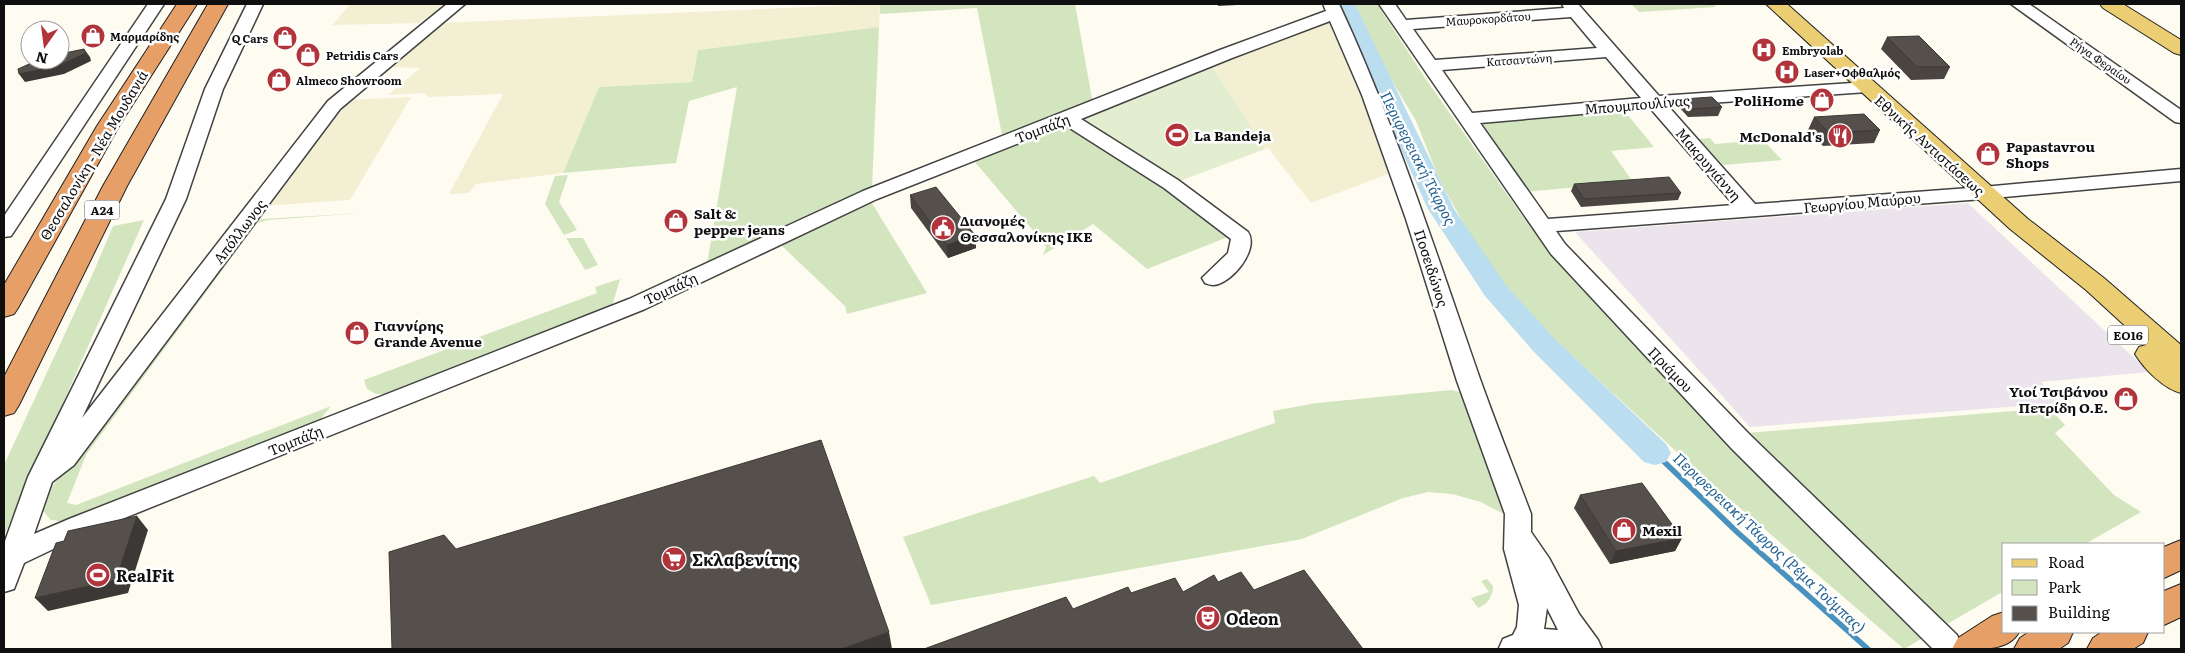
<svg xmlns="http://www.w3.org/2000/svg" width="2185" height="653" font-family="Literata,serif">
	<rect width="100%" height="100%" fill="#fefbf1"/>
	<!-- industrial -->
	<path fill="#ebe4ec" d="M 1968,203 L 2149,372 L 2041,382 L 2061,403 L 1750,427 L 1575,232 Z"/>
	<!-- farmland -->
	<g fill="#f2efd3">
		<path d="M 350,4 L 446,4 L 419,23 L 333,25 Z"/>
		<path d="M 880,4 L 879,27 L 698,50 L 692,82 L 599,87 L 563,173 L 476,184 L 469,193 L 449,194 L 503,94 L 429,97 L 424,93 L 388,95 L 420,68 L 385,67 L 439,23 Z"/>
		<path d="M 1326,21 L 1336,25 L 1391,173 L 1311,203 L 1268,148 L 1265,149 L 1210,63 Z"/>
		<path d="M 411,97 L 350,200 L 262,206 L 345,100 Z"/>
	</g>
	<!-- green -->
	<g fill="#d3e5be">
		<path d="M 880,4 L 1075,4 L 1093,104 L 1002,135 L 977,8 L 880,14 Z"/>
		<path d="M 1352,4 L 1377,4 L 1427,81 L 1543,245 L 1722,435 L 2049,408 L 2065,425 L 2055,433 L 2114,495 L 2141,512 L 2085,544 L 2004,544 L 2004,591 L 1904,649 L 1704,477 L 1541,327 L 1505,286 L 1475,244 L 1440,181 L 1416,121 L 1388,74 Z"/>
		<path d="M 1631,4 L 1713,4 L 1716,7 L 1639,12 Z"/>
		<path d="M 879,27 L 872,188 L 707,264 L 737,87 L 689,101 L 676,163 L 563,173 L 599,87 L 692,82 L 698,50 Z"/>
		<path d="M 1622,108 L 1654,147 L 1611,151 L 1633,182 L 1524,192 L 1475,121 Z"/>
		<path d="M 1067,125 L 1170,189 L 1233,235 L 1147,269 L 1093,224 L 1043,255 L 1046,247 L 1040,239 L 975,162 L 980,155 Z"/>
		<path d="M 1710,138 L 1715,144 L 1763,140 L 1782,160 L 1723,165 L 1699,139 Z"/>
		<path d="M 568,175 L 559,202 L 577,230 L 564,235 L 545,204 L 555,176 Z"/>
		<path d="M 870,200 L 927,293 L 847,314 L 845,306 L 780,244 Z"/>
		<path d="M 363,213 L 268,220 L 257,223 L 86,455 L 67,503 L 76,505 L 331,406 L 319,421 L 270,442 L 67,522 L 51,520 L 43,511 L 52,487 L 245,227 L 262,219 Z"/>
		<path d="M 144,220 L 4,536 L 4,465 L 94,271 L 113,226 Z"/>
		<path d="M 566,238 L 583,238 L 598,265 L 585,270 Z"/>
		<path d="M 620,279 L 613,303 L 608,309 L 389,394 L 376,394 L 367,389 L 364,380 L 597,293 L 595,287 Z"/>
		<path d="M 1451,390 L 1460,392 L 1466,396 L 1511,518 L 1481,502 L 1452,494 L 1428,492 L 1403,498 L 1302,539 L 931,605 L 903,537 L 1094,476 L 1100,483 L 1275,423 L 1273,411 L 1317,403 Z"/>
		<path d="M 1487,579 L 1493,586 C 1493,596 1488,604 1478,608 L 1471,598 L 1489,592 L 1481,581 Z"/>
	</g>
	<!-- pitch -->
	<path fill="#e3edcf" d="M 1210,63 L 1265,149 L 1174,183 L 1076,120 Z"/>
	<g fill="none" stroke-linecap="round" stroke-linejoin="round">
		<!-- stream -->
		<path stroke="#4992c0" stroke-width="5.5" d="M 1655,453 L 1737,532 L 1868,649"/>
		<!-- river -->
		<path fill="#bbddf0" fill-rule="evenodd" d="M 1335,4 L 1355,4 L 1454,209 L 1505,284 L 1554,338 L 1666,444 L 1671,453 L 1666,462 L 1655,465 L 1644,462 L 1534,352 L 1485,296 L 1428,209 Z"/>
		<defs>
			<g id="minor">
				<path d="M 148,4 L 164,4 L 11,236 L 4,237 L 4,216 Z"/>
				<path d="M 247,4 L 263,4 L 223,89 L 186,199 L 82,418 L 328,101 L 447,4 L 465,4 L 340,109 L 74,465 L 52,482 L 34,534 L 69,519 L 629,299 L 863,191 L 1220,50 L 1326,11 L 1323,4 L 1339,4 C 1395,124 1436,253 1480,379 C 1496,424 1514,469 1531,514 L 1531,532 L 1549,558 L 1579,614 L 1598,640 L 1602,649 L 1499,648 L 1503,639 L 1513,635 L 1517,627 L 1519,605 L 1504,549 L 1505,514 L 1457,381 L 1406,219 L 1362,95 L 1330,21 L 1232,58 L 1081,119 L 1178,180 L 1248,232 C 1260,250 1230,285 1213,285 C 1210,285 1208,284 1205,283 L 1202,278 L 1228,253 L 1231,239 L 1164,188 L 1065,125 L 877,199 L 645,309 L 87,533 L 24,563 L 14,589 L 4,592 L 4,544 L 28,477 L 166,199 L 205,89 ZM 1547,608 L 1558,630 L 1544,629 Z"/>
				<path d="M 1379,4 L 1395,4 L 1406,20 L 1564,8 L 1562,4 L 1578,4 L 1659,96 L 1867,82 L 1873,83 L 1876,87 L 1873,91 L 1867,92 L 1668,106 L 1755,204 L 1983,187 L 2181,169 L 2181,181 L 1983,199 L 1556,231 L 1565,244 L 1750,435 L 1957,635 L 1961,644 L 1959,649 L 1933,649 L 1732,449 L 1551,254 ZM 1571,17 L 1597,48 L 1435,60 L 1413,29 ZM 1606,57 L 1641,98 L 1472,113 L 1442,70 ZM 1650,108 L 1734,205 L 1548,219 L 1480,123 Z"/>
				<path d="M 2011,4 L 2029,4 L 2181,110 L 2181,123 L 2175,122 Z"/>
			</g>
			<g id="major">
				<path d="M 1766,4 L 1787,4 L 2028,219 L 2104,278 L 2181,345 L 2181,393 C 2164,389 2144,369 2135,354 L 2139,347 L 2146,345 L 2086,290 L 2010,229 Z"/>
				<path d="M 2100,4 L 2123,4 L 2181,40 L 2181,55 L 2174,53 L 2103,8 Z"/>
			</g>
			<g id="highway">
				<path d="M 177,4 L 197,4 L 119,126 L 18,308 L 14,314 L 4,317 L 4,285 L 97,126 Z"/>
				<path d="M 208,4 L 228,4 L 127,186 L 19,405 L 14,413 L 4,416 L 4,377 L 103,186 Z"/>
				<path d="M 2181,540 L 2181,570 L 2164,578 L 2164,547 Z"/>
				<path d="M 2181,584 L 2181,617 L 2164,625 L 2164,591 Z"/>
				<path d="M 2004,612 L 2004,632 L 2019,632 C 2008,653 1974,649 1952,649 L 1958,638 L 1992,616 Z"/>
				<path d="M 2029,632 L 2073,632 L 2068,643 L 2059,649 L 2014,649 L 2020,638 Z"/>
				<path d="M 2102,632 L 2148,632 L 2143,643 L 2133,649 L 2087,649 L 2093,638 Z"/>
			</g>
		</defs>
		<!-- minor casing -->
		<use href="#minor" stroke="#424242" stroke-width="3"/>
		<!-- major casing -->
		<use href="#major" stroke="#202020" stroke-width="2"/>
		<!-- highway casing -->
		<use href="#highway" stroke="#202020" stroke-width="2"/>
		<!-- minor -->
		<use href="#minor" fill="#fff" fill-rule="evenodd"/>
		<!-- major -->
		<use href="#major" fill="#ebcd74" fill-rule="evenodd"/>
		<!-- highway -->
		<use href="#highway" fill="#e6a067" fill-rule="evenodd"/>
	</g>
	<!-- wall -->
	<g fill="#4a4541">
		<path d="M 1218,4 L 1256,4 L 1218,6 Z"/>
		<path d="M 1887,37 L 1950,67 L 1944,79 L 1911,80 L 1881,49 Z"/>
		<path d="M 1682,99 L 1722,107 L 1718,116 L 1688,117 L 1679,107 Z"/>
		<path d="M 1814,117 L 1880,130 L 1874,143 L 1823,146 L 1808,130 Z"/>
		<path d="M 1574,184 L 1681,193 L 1678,200 L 1581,207 L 1571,191 Z"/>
		<path d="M 910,195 L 975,235 L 976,248 L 948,258 L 911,208 Z"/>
		<path d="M 1580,495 L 1682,538 L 1675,551 L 1610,564 L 1574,508 Z"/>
	</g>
	<!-- shaded-wall -->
	<g fill="#3c3835">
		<path d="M 84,49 L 90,57 L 91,61 L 64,74 L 25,82 L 19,74 Z"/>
		<path d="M 975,235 L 976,248 L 948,258 L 947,245 Z"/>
		<path d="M 137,516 L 148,530 L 128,593 L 48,611 L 35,598 Z"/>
		<path d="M 1682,538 L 1675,551 L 1610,564 L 1616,551 Z"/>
		<path d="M 889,632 L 892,649 L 841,649 Z"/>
	</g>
	<!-- building -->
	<g fill="#56504c" stroke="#3c3835">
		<path d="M 1919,36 L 1950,67 L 1917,67 L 1887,37 Z"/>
		<path d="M 84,49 L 86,53 L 58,66 L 19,74 L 18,69 L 38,60 L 60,60 L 60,54 Z"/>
		<path d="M 1712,97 L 1722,107 L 1691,109 L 1682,99 Z"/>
		<path d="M 1864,114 L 1880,130 L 1829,133 L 1814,117 Z"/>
		<path d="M 1669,177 L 1681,193 L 1584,199 L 1574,184 Z"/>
		<path d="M 936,187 L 975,235 L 947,245 L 910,195 Z"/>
		<path d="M 821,440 L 889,632 L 841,649 L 392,649 L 389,552 L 444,535 L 456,549 Z"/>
		<path d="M 1642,483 L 1682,538 L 1616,551 L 1580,495 Z"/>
		<path d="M 137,516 L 116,580 L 35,598 L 56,543 L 64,541 L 68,531 Z"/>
		<path d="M 1304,570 L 1363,649 L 924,649 L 1066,597 L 1073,609 L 1128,587 L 1131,593 L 1175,578 L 1183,592 L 1214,575 L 1218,582 L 1241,572 L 1254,590 Z"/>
	</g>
	<!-- icons -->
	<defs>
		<symbol id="shop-disc" viewBox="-11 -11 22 22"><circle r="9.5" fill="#b1343b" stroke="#fff"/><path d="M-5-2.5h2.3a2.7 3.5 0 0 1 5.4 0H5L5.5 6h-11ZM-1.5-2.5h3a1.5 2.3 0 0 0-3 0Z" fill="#fff"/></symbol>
		<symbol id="hospital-disc" viewBox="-11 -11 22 22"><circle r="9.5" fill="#b1343b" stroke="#fff"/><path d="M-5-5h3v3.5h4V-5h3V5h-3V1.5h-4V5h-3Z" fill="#fff"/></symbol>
		<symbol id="stadium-disc" viewBox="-11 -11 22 22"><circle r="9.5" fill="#b1343b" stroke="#fff"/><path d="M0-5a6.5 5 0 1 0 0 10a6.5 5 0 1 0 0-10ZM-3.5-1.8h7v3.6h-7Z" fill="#fff"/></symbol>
		<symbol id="restaurant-disc" viewBox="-11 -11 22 22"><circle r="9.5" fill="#b1343b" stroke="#fff"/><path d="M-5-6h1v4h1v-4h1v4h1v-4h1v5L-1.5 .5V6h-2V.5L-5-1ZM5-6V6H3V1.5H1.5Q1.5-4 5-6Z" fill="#fff"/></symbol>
		<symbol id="civic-disc" viewBox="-11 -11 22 22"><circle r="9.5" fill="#b1343b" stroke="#fff"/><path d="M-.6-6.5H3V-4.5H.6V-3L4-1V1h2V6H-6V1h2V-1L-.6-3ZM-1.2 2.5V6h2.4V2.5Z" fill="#fff"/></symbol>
		<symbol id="supermarket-disc" viewBox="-11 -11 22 22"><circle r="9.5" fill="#b1343b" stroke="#fff"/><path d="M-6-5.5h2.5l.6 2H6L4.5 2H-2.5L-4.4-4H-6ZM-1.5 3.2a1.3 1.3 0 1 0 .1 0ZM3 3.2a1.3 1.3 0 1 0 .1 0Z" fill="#fff"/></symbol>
		<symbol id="theatre-disc" viewBox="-11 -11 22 22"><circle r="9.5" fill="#b1343b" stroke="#fff"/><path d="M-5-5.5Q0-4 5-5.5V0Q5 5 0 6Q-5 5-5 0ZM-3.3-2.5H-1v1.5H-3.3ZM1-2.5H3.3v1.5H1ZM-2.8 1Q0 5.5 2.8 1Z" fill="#fff"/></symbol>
	</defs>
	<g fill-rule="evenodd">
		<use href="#shop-disc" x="79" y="22" width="28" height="28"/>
		<use href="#shop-disc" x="271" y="24" width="28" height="28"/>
		<use href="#hospital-disc" x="1750" y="36" width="28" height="28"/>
		<use href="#shop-disc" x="294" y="41" width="28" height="28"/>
		<use href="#hospital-disc" x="1773" y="58" width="28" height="28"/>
		<use href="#shop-disc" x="265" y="66" width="28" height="28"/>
		<use href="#shop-disc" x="1808" y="86" width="28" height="28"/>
		<use href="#stadium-disc" x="1163" y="121" width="28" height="28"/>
		<use href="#restaurant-disc" x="1826" y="122" width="28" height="28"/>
		<use href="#shop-disc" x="1974" y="140" width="28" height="28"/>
		<use href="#shop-disc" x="662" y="207" width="28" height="28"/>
		<use href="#civic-disc" x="929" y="214" width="28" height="28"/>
		<use href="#shop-disc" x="343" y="319" width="28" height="28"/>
		<use href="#shop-disc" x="2112" y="385" width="28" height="28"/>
		<use href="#shop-disc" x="1610" y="516" width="28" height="28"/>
		<use href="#supermarket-disc" x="660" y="545" width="28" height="28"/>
		<use href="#stadium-disc" x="84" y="561" width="28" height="28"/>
		<use href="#theatre-disc" x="1194" y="604" width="28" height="28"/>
	</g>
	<g text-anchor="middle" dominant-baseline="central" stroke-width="5" stroke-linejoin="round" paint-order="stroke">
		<!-- far-street labels -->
		<g font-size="11" fill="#0f0f0f" stroke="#fff">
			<text transform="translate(1488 18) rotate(-4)">Μαυροκορδάτου</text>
			<text transform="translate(1519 59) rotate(-4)">Κατσαντώνη</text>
			<text transform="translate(2101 60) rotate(35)">Ρήγα Φεραίου</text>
		</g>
		<!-- far-poi labels -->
		<g font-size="11" font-weight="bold" fill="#0f0f0f" stroke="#fff" text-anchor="start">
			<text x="110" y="36">Μαρμαρίδης</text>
			<text x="268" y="38" text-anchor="end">Q Cars</text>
			<text x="1782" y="50">Embryolab</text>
			<text x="326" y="55">Petridis Cars</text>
			<text x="1804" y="72">Laser+Οφθαλμός</text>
			<text x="296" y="80">Almeco Showroom</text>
		</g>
		<!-- shield labels -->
		<g fill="#fff" stroke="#575757" stroke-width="1">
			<rect x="84.5" y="200.5" width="35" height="19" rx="4"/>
			<rect x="2108" y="325.5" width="40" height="19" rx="4"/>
		</g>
		<g font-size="12" font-weight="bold" fill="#0f0f0f">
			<text x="102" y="210">Α24</text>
			<text x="2128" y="335">ΕΟ16</text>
		</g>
		<!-- poi labels -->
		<g font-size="14" font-weight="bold" fill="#0f0f0f" stroke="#fff" text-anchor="start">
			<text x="1804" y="100" text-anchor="end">PoliHome</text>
			<text x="1194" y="135">La Bandeja</text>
			<text x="1822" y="136" text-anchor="end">McDonald's</text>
			<text x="2006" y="146">Papastavrou<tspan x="2006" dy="16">Shops</tspan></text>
			<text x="694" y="213">Salt &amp;<tspan x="694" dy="16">pepper jeans</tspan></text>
			<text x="960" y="220">Διανομές<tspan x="960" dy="16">Θεσσαλονίκης ΙΚΕ</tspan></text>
			<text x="374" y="325">Γιαννίρης<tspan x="374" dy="16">Grande Avenue</tspan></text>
			<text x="2108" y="391" text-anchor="end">Υιοί Τσιβάνου<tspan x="2108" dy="16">Πετρίδη Ο.Ε.</tspan></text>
			<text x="1642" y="530">Mexil</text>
		</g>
		<!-- street labels -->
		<g font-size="14" fill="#0f0f0f" stroke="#fff">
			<text transform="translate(1637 104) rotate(-5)">Μπουμπουλίνας</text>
			<text transform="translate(1042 128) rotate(-21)">Τομπάζη</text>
			<text transform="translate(1930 145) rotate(42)">Εθνικής Αντιστάσεως</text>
			<text transform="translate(93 155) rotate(-59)">Θεσσαλονίκη - Νέα Μουδανιά</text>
			<text transform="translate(1709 164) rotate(49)">Μακρυγιάννη</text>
			<text transform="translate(1862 202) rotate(-5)">Γεωργίου Μαύρου</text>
			<text transform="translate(239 231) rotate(-53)">Απόλλωνος</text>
			<text transform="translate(1432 268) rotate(72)">Ποσειδώνος</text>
			<text transform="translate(670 288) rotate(-25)">Τομπάζη</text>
			<text transform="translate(1671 369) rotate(46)">Πριάμου</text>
			<text transform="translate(295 440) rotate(-22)">Τομπάζη</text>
		</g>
		<!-- water labels -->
		<g font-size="15" font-style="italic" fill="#246494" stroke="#fff">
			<text transform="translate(1419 158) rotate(63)">Περιφερειακή Τάφρος</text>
			<text transform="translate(1770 542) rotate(43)">Περιφερειακή Τάφρος (Ρέμα Τούμπας)</text>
		</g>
		<!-- near-poi labels -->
		<g font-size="16" font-weight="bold" fill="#0f0f0f" stroke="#fff" text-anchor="start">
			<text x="692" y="559">Σκλαβενίτης</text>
			<text x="116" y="575">RealFit</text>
			<text x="1226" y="618">Odeon</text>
		</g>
	</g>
	<!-- border -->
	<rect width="2185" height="653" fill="none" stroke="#0f0f0f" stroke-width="10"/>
	<!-- legend -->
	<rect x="2002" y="543" width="162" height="90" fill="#ffffff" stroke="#9f9f9f"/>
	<rect x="2012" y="559" width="25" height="8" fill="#ebcd74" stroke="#9f9f9f"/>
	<text x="2048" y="568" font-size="15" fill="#0f0f0f">Road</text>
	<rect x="2012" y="580" width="25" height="15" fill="#d3e5be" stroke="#9f9f9f"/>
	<text x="2048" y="593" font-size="15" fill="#0f0f0f">Park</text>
	<rect x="2012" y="606" width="25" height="15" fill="#56504c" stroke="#9f9f9f"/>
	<text x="2048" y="618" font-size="15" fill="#0f0f0f">Building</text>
	<!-- north arrow -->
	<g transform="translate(45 45) rotate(194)"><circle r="24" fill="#ffffff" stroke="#9f9f9f"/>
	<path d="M0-4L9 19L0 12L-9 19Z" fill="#b1343b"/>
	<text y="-8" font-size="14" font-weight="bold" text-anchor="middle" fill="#0f0f0f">N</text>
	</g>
</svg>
